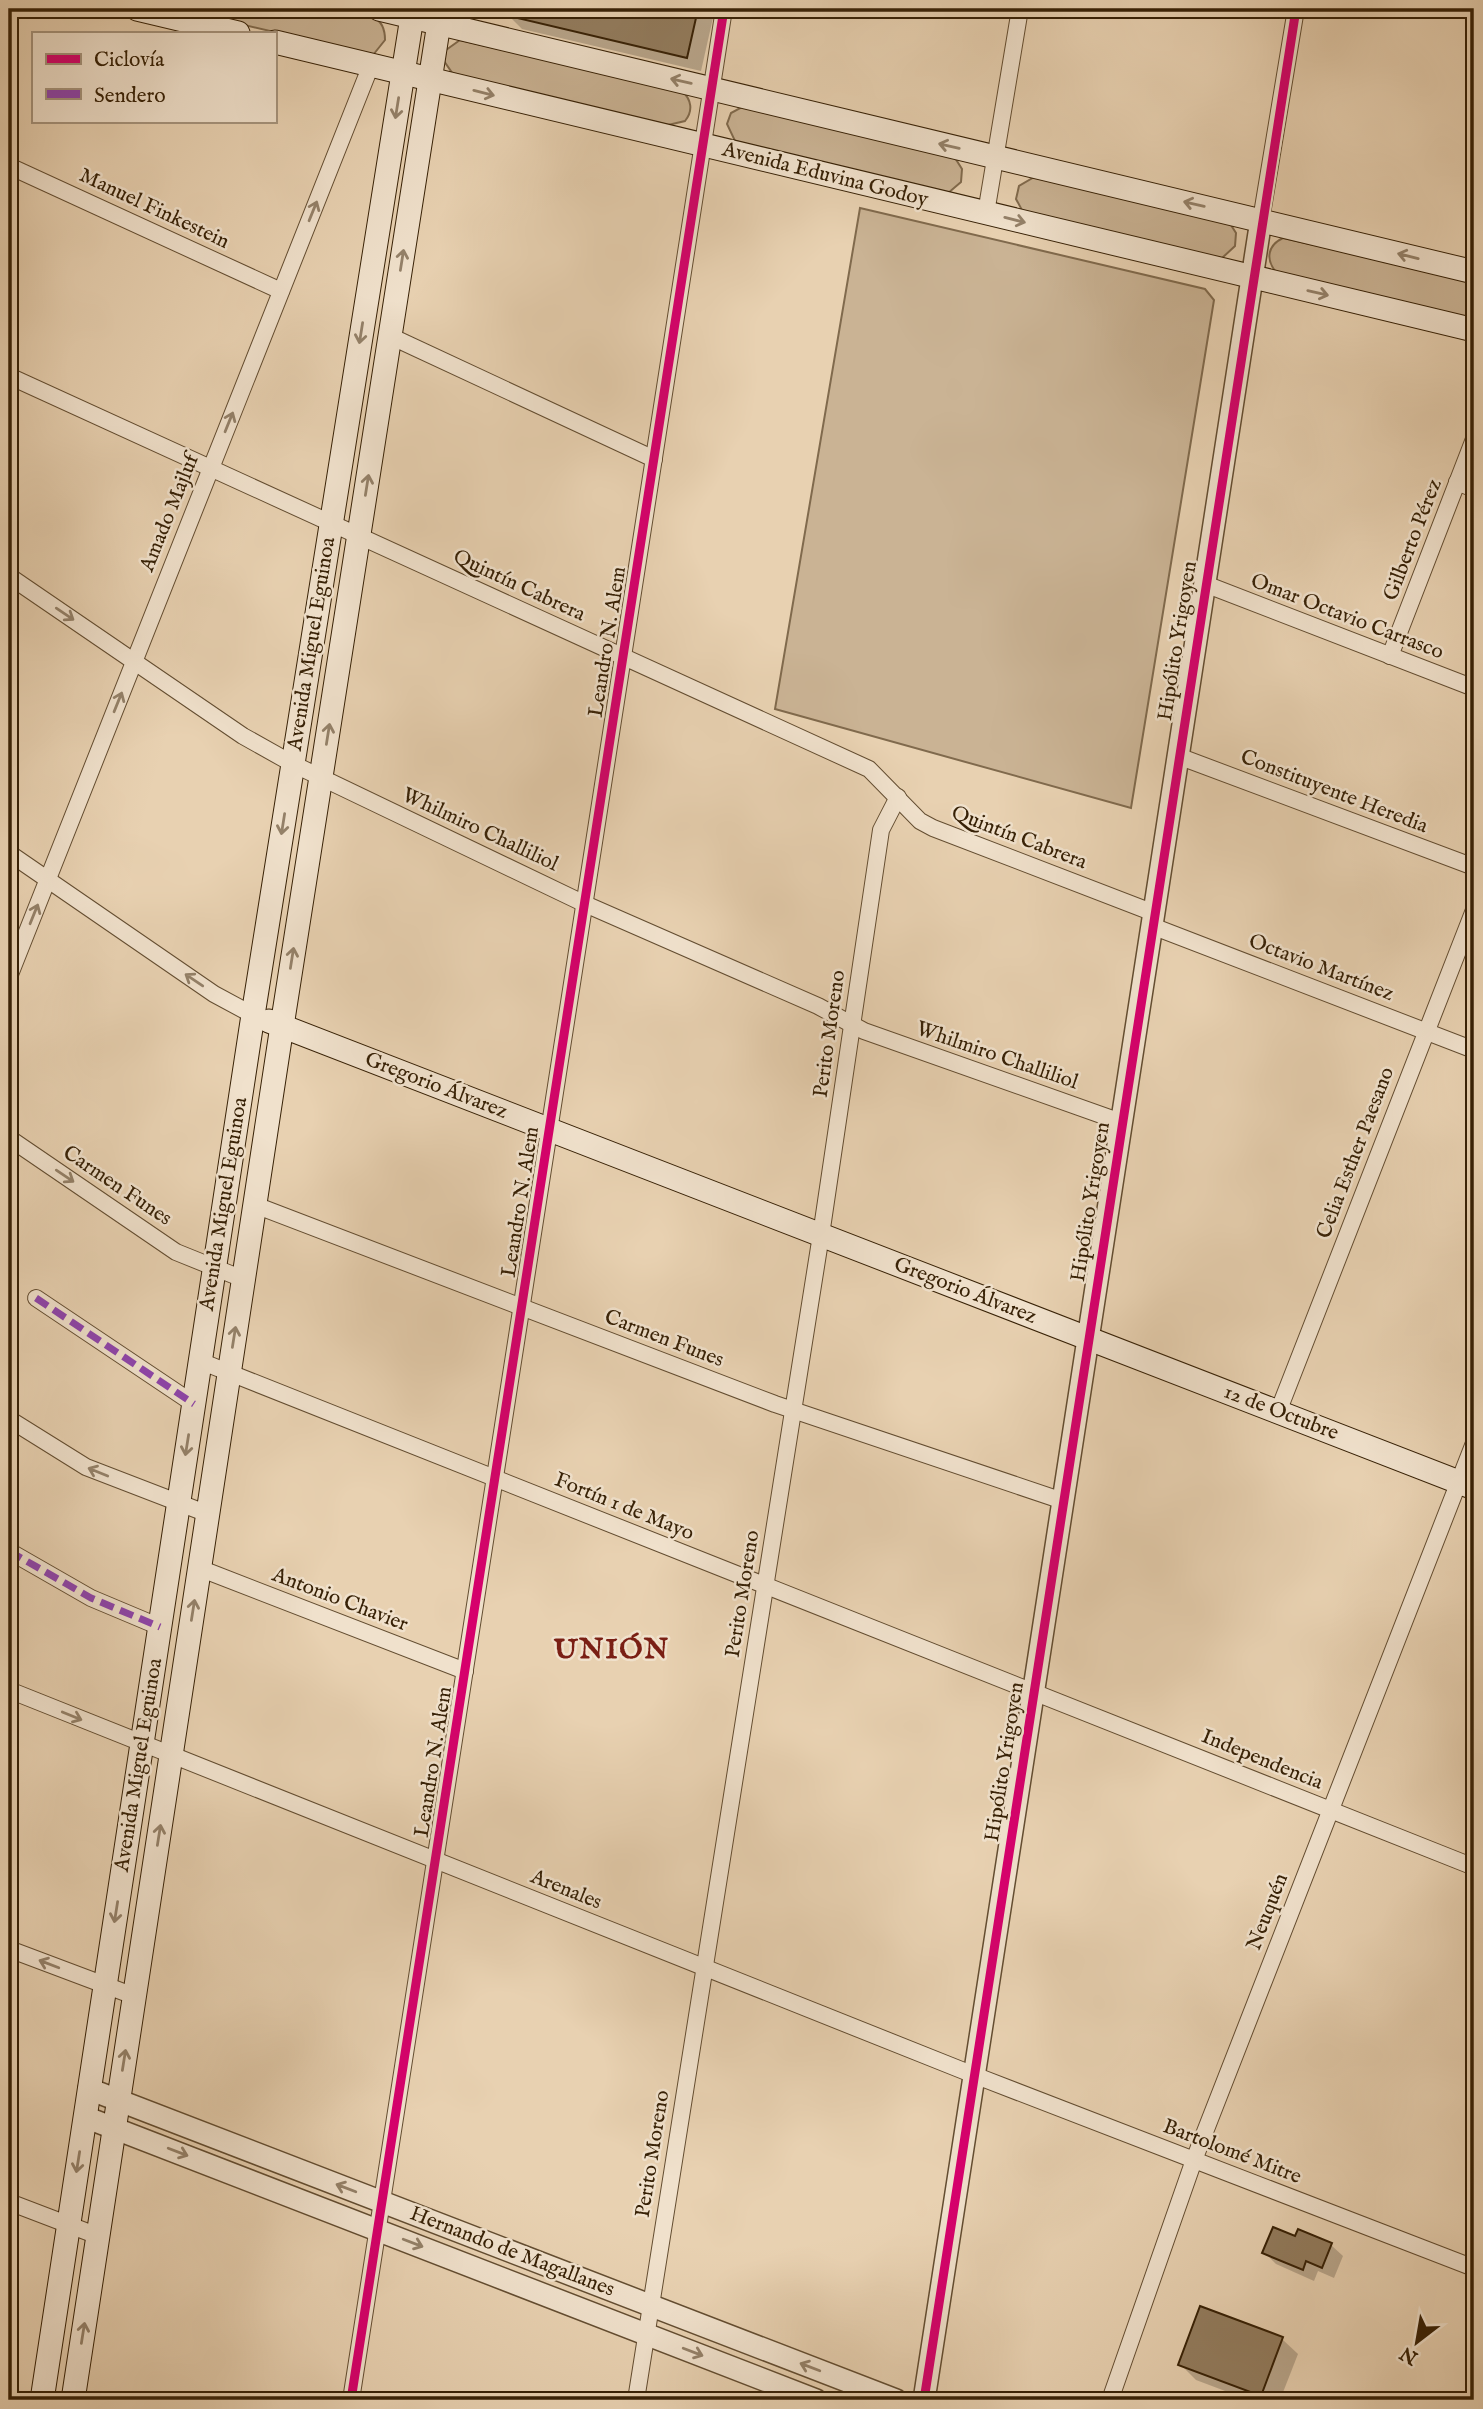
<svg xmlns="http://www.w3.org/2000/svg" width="1483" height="2409" font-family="'IM FELL English',serif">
	<rect width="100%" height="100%" fill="#e8d1b1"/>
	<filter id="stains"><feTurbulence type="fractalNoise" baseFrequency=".00286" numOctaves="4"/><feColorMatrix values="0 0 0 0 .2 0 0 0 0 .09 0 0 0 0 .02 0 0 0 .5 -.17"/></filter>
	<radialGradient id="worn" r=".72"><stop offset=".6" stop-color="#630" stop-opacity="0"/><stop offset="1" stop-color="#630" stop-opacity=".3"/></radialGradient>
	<!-- green -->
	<g fill="#cab394" stroke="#806a4d" stroke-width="2">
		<path d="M 176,9 C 218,9 342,0 374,18 C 383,22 385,31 385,40 L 373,55 Z"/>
		<path d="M 460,40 L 682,91 C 692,100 693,111 685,121 L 668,125 L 453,74 L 444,61 L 446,50 Z"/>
		<path d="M 742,107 L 955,158 L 962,169 L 961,182 L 947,194 L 735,141 L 727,124 L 731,113 Z"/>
		<path d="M 1036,176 L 1229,222 L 1236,233 L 1235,246 L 1221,259 L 1023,212 L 1016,199 L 1019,186 Z"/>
		<path d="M 860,208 L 1205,289 L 1214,300 L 1131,808 L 775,709 Z"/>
		<path d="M 1283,238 L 1474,281 L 1474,315 L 1467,318 L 1276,272 C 1265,259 1268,245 1283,238 Z"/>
	</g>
	<!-- shadow -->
	<g fill="#0003">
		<path d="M 509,9 L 715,9 L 701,71 L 522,29 L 508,15 Z"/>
		<path d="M 1296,2239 L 1331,2245 L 1343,2256 L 1334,2278 L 1318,2271 L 1314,2281 L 1276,2264 L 1265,2253 Z"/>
		<path d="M 1282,2339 L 1298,2354 L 1280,2400 L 1249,2400 L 1196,2380 L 1180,2364 Z"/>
	</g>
	<!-- building -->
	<g fill="#937d5f" stroke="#372106" stroke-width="2">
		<path d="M 505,9 L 698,9 L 687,58 L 505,15 Z"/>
		<path d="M 1273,2227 L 1295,2236 L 1298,2229 L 1332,2243 L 1322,2268 L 1306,2261 L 1303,2270 L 1262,2253 Z"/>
		<path d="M 1200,2306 L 1283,2337 L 1261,2396 L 1178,2365 Z"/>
	</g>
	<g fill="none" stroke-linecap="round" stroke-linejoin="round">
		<defs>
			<g id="minor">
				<path d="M 9,166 L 281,291"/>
				<path d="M 986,213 L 1020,9"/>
				<path d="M 1261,220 L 1296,9"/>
				<path d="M 390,336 L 654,459"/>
				<path d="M 9,376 L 869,769 L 920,821 L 933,828 L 1154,913"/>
				<path d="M 1457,482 L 1474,489"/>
				<path d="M 9,576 L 243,736 L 293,764 L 585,904 L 818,1006 L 864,1031 L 1121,1122"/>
				<path d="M 1205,584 L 1474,688"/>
				<path d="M 1390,656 L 1474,439"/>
				<path d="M 1178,756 L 1474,867"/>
				<path d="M 9,853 L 214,994 L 253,1015"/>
				<path d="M 1152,926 L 1474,1050"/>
				<path d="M 9,977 L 371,65"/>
				<path d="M 9,1138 L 176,1252 L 243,1279"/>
				<path d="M 255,1205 L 775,1404 L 1063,1501"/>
				<path d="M 36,1298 L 194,1404"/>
				<path d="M 200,1361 L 1474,1867"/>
				<path d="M 1278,1412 L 1474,910"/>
				<path d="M 9,1419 L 86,1467 L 208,1514"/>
				<path d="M 9,1551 L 91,1598 L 160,1627"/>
				<path d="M 199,1568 L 465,1671"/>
				<path d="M 9,1690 L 974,2075 L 1474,2268"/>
				<path d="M 9,1949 L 134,1996"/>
				<path d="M 9,2202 L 98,2236"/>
				<path d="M 351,2400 L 724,9"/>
				<path d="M 636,2400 L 821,1235 L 881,830 L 898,797"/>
				<path d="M 1110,2400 L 1194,2160 L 1474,1443"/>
			</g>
			<g id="tertiary">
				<path d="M 89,2089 L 896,2400"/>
				<path d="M 85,2117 L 816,2400"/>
				<path d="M 924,2400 L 1261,220"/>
			</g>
			<g id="secondary">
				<path d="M 137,9 L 238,33"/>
				<path d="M 379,9 L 1474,272"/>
				<path d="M 275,42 L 1474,330"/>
				<path d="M 269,1021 L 1474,1488"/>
				<path d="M 42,2400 L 253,1015 L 412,17"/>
				<path d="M 73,2400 L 282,1026 L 439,23"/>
			</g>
		</defs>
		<!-- minor casing -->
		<use href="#minor" stroke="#634d31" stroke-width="18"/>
		<!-- tertiary casing -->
		<use href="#tertiary" stroke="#634d31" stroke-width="24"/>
		<!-- secondary casing -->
		<use href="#secondary" stroke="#372106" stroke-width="25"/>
		<!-- minor -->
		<use href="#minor" stroke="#f0e1cc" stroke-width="16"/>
		<!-- tertiary -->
		<use href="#tertiary" stroke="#f0e1cc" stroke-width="21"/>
		<!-- secondary -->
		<use href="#secondary" stroke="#f0e1cc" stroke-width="23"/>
		<!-- quiet -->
		<g stroke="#8e44ad" stroke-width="7" stroke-dasharray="14 7" stroke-linecap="butt">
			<path d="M 36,1298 L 194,1404"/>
			<path d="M 9,1551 L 91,1598 L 160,1627"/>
		</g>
		<defs>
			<g id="cycleway">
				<path d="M 351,2400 L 724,9"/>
				<path d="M 924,2400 L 1296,9"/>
			</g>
		</defs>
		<!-- cycleway casing -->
		<use href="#cycleway" stroke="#f0e1cc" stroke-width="13"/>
		<!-- cycleway -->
		<use href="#cycleway" stroke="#d6006c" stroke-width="9"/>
	</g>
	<!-- one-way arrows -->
	<defs><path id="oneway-shaft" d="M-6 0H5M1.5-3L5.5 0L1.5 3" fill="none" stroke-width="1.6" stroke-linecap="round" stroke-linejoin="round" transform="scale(1.75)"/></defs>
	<g stroke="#948169">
		<use href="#oneway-shaft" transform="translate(681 81) rotate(-167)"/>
		<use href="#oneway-shaft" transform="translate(484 93) rotate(14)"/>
		<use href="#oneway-shaft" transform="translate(397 108) rotate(99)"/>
		<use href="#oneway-shaft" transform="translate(949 146) rotate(-167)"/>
		<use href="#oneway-shaft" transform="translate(1194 204) rotate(-167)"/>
		<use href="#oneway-shaft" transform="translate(313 211) rotate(-68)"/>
		<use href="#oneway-shaft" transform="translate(1015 220) rotate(14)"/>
		<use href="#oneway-shaft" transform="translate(1408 256) rotate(-166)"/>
		<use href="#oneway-shaft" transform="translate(402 260) rotate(-81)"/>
		<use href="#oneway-shaft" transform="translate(1318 293) rotate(13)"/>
		<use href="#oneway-shaft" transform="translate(361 333) rotate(99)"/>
		<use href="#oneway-shaft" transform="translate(229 422) rotate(-68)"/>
		<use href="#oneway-shaft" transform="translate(367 485) rotate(-81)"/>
		<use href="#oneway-shaft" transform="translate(65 614) rotate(34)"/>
		<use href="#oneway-shaft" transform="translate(118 702) rotate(-68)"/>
		<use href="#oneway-shaft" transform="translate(328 734) rotate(-81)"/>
		<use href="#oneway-shaft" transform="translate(283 824) rotate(99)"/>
		<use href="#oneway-shaft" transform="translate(34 914) rotate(-68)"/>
		<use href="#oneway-shaft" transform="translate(292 958) rotate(-81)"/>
		<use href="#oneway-shaft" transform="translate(194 980) rotate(-146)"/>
		<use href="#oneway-shaft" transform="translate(65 1176) rotate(34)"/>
		<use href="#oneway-shaft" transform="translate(234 1337) rotate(-81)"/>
		<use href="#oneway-shaft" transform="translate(187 1445) rotate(99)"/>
		<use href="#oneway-shaft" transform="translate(98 1472) rotate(-158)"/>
		<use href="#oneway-shaft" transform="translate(193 1610) rotate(-81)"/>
		<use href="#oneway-shaft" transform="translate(72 1716) rotate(22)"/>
		<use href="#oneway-shaft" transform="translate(159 1835) rotate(-81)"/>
		<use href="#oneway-shaft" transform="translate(116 1912) rotate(99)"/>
		<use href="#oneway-shaft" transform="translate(49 1964) rotate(-159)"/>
		<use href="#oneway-shaft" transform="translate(124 2060) rotate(-81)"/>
		<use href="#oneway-shaft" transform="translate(178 2152) rotate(21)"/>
		<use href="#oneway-shaft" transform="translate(78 2162) rotate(99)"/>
		<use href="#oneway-shaft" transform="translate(346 2188) rotate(-159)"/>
		<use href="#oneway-shaft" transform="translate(413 2243) rotate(21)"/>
		<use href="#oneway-shaft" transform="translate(83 2333) rotate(-81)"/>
		<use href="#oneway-shaft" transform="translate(693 2352) rotate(21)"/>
		<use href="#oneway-shaft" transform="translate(810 2367) rotate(-159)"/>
	</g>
	<g text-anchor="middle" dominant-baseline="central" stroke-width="5" stroke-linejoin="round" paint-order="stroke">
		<!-- street labels -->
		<g font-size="21" fill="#372106" stroke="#f0e1cc">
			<text transform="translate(825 175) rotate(14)">Avenida Eduvina Godoy</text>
			<text transform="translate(154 209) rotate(25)">Manuel Finkestein</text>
			<text transform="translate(170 513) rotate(-68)">Amado Majluf</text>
			<text transform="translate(1413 540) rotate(-69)">Gilberto Pérez</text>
			<text transform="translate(519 586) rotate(25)">Quintín Cabrera</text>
			<text transform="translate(1347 617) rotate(21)">Omar Octavio Carrasco</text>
			<text transform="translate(1178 641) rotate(-81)">Hipólito Yrigoyen</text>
			<text transform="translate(608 642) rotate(-81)">Leandro N. Alem</text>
			<text transform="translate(312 644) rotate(-81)">Avenida Miguel Eguinoa</text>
			<text transform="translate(1334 792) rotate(21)">Constituyente Heredia</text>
			<text transform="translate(480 830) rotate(25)">Whilmiro Challiliol</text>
			<text transform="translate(1019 838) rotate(21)">Quintín Cabrera</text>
			<text transform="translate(1321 968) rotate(21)">Octavio Martínez</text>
			<text transform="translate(830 1034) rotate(-82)">Perito Moreno</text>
			<text transform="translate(997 1056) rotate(19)">Whilmiro Challiliol</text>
			<text transform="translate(436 1086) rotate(21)">Gregorio Álvarez</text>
			<text transform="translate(1356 1153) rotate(-69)">Celia Esther Paesano</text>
			<text transform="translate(117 1186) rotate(34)">Carmen Funes</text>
			<text transform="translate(521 1202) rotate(-81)">Leandro N. Alem</text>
			<text transform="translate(1091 1202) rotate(-81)">Hipólito Yrigoyen</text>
			<text transform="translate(224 1204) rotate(-81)">Avenida Miguel Eguinoa</text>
			<text transform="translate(965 1291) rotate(21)">Gregorio Álvarez</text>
			<text transform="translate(664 1339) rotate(21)">Carmen Funes</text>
			<text transform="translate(1281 1413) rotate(21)">12 de Octubre</text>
			<text transform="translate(624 1507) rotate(22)">Fortín 1 de Mayo</text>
			<text transform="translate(743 1594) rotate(-81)">Perito Moreno</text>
			<text transform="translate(340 1600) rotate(21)">Antonio Chavier</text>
			<text transform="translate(1262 1760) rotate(22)">Independencia</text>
			<text transform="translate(434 1762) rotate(-81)">Leandro N. Alem</text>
			<text transform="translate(1005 1762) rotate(-81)">Hipólito Yrigoyen</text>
			<text transform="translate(139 1765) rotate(-81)">Avenida Miguel Eguinoa</text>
			<text transform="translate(566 1890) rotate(22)">Arenales</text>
			<text transform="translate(1268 1912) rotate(-69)">Neuquén</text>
			<text transform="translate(1232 2152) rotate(21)">Bartolomé Mitre</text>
			<text transform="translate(653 2154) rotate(-81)">Perito Moreno</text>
			<text transform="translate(512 2252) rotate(21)">Hernando de Magallanes</text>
		</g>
		<!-- district labels -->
		<g font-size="28" font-weight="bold" letter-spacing="2" fill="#7a1f14" stroke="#f0e1cc">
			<text x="612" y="1650">UNIÓN</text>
		</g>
	</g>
	<!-- margin -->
	<rect width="1483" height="2409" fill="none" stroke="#e8d1b1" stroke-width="35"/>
	<rect x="10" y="10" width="1462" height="2388" fill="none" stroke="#372106" stroke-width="3.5"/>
	<rect x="18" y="18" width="1448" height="2374" fill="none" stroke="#372106" stroke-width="2"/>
	<!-- legend -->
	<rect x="32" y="32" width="245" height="91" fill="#f0e1cc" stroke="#a6947d" stroke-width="2"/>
	<rect x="46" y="54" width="35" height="10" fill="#d6006c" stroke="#a6947d" stroke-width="2"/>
	<text x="94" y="66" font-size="21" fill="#372106">Ciclovía</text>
	<rect x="46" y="89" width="35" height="10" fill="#8e44ad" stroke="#a6947d" stroke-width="2"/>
	<text x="94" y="102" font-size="21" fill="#372106">Sendero</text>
	<!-- north arrow -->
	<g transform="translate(1417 2342) rotate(211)" stroke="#f0e1cc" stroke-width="5" paint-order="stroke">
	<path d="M0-5L12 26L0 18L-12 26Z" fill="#372106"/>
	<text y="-10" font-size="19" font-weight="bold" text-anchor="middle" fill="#372106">N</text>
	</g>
	<rect width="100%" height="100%" filter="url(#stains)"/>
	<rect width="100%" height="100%" fill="url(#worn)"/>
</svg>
